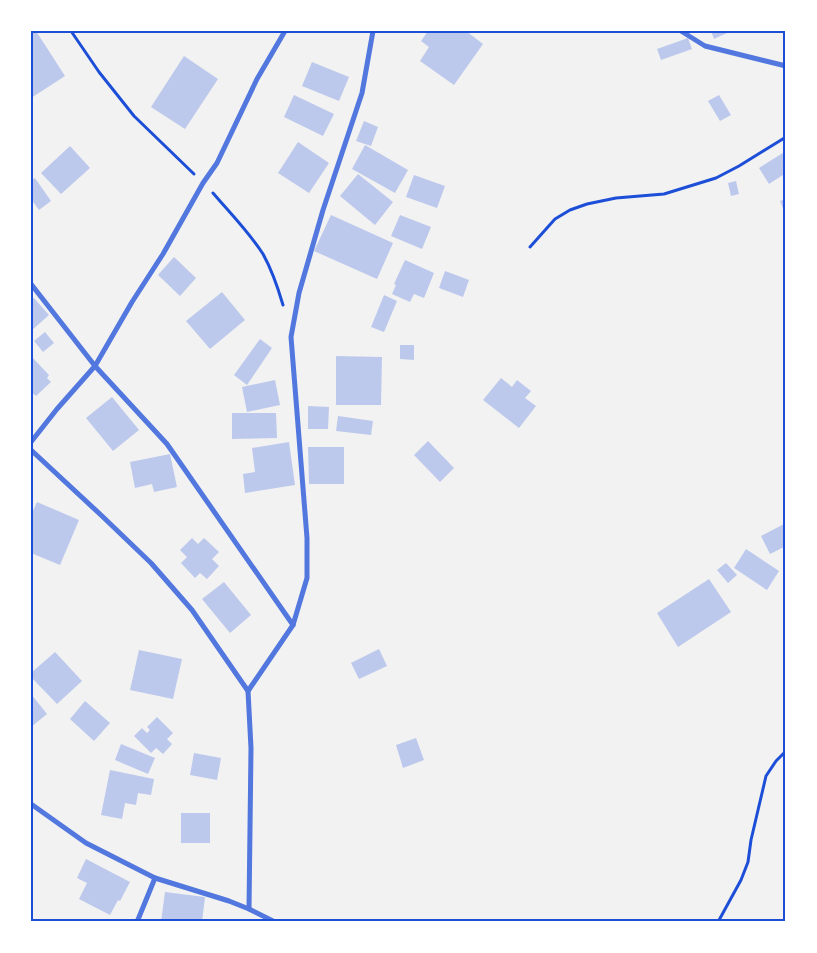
<svg xmlns="http://www.w3.org/2000/svg" width="817" height="953" font-family="Signika,sans-serif">
	<rect width="100%" height="100%" fill="#f2f2f2"/>
	<!-- building -->
	<g fill="#bdc9ec">
		<path d="M 31,31 L 36,31 L 65,76 L 31,98 Z"/>
		<path d="M 428,31 L 466,31 L 483,44 L 454,85 L 420,61 L 429,47 L 421,41 Z"/>
		<path d="M 711,31 L 726,31 L 727,33 L 714,39 Z"/>
		<path d="M 688,38 L 692,49 L 661,60 L 657,49 Z"/>
		<path d="M 184,56 L 218,79 L 185,129 L 151,107 Z"/>
		<path d="M 312,62 L 349,77 L 339,101 L 302,86 Z"/>
		<path d="M 294,95 L 334,114 L 323,136 L 284,117 Z"/>
		<path d="M 719,95 L 731,115 L 720,121 L 708,101 Z"/>
		<path d="M 364,121 L 378,127 L 371,146 L 356,141 Z"/>
		<path d="M 298,142 L 329,163 L 309,193 L 278,173 Z"/>
		<path d="M 365,145 L 408,170 L 395,193 L 352,169 Z"/>
		<path d="M 70,146 L 90,168 L 61,194 L 41,173 Z"/>
		<path d="M 786,151 L 786,173 L 769,184 L 759,168 Z"/>
		<path d="M 358,174 L 393,202 L 375,225 L 340,196 Z"/>
		<path d="M 414,175 L 445,186 L 437,208 L 406,197 Z"/>
		<path d="M 35,178 L 51,201 L 39,210 L 31,199 L 31,181 Z"/>
		<path d="M 736,181 L 739,194 L 731,196 L 728,183 Z"/>
		<path d="M 786,199 L 786,216 L 780,201 Z"/>
		<path d="M 331,215 L 393,243 L 377,279 L 314,251 Z"/>
		<path d="M 400,215 L 431,227 L 422,249 L 391,236 Z"/>
		<path d="M 174,257 L 196,278 L 180,296 L 158,275 Z"/>
		<path d="M 405,260 L 434,273 L 424,298 L 414,294 L 410,302 L 392,294 L 396,285 L 394,284 Z"/>
		<path d="M 445,271 L 469,280 L 463,297 L 439,288 Z"/>
		<path d="M 222,292 L 245,320 L 210,349 L 186,321 Z"/>
		<path d="M 384,295 L 397,301 L 384,332 L 371,327 Z"/>
		<path d="M 34,298 L 49,315 L 31,331 L 31,300 Z"/>
		<path d="M 45,332 L 54,343 L 43,352 L 34,341 Z"/>
		<path d="M 260,339 L 272,348 L 247,385 L 234,375 Z"/>
		<path d="M 400,345 L 414,345 L 414,360 L 400,359 Z"/>
		<path d="M 31,356 L 49,375 L 47,378 L 51,382 L 36,396 L 31,392 Z"/>
		<path d="M 336,356 L 382,357 L 381,405 L 336,405 Z"/>
		<path d="M 501,378 L 512,387 L 517,380 L 531,391 L 525,398 L 536,406 L 519,428 L 483,400 Z"/>
		<path d="M 275,380 L 280,405 L 247,412 L 242,387 Z"/>
		<path d="M 112,397 L 139,430 L 113,451 L 86,418 Z"/>
		<path d="M 308,406 L 329,407 L 328,429 L 308,429 Z"/>
		<path d="M 232,413 L 276,413 L 277,438 L 232,439 Z"/>
		<path d="M 338,416 L 373,421 L 371,435 L 336,431 Z"/>
		<path d="M 428,441 L 454,468 L 440,482 L 414,455 Z"/>
		<path d="M 289,442 L 295,485 L 245,493 L 243,474 L 255,472 L 252,448 Z"/>
		<path d="M 308,447 L 344,447 L 344,484 L 309,484 Z"/>
		<path d="M 170,454 L 177,487 L 154,492 L 152,484 L 135,488 L 130,462 Z"/>
		<path d="M 37,502 L 79,520 L 60,565 L 31,553 L 31,515 Z"/>
		<path d="M 786,523 L 786,546 L 770,554 L 761,536 Z"/>
		<path d="M 192,538 L 198,544 L 204,538 L 219,552 L 212,559 L 219,566 L 207,579 L 200,573 L 195,578 L 181,563 L 187,557 L 180,550 Z"/>
		<path d="M 746,549 L 779,571 L 767,590 L 734,568 Z"/>
		<path d="M 726,563 L 737,575 L 728,583 L 717,570 Z"/>
		<path d="M 709,579 L 731,612 L 678,647 L 657,613 Z"/>
		<path d="M 224,582 L 251,615 L 230,633 L 202,599 Z"/>
		<path d="M 379,649 L 387,666 L 359,679 L 351,663 Z"/>
		<path d="M 139,650 L 182,659 L 173,699 L 130,690 Z"/>
		<path d="M 55,652 L 82,681 L 57,704 L 31,677 L 31,673 Z"/>
		<path d="M 31,694 L 47,714 L 31,727 Z"/>
		<path d="M 85,701 L 110,723 L 94,741 L 70,719 Z"/>
		<path d="M 157,717 L 173,733 L 167,739 L 172,744 L 163,754 L 156,748 L 151,753 L 134,736 L 142,728 L 147,733 L 150,730 L 147,727 Z"/>
		<path d="M 416,738 L 424,760 L 403,768 L 396,745 Z"/>
		<path d="M 121,744 L 155,758 L 148,774 L 115,760 Z"/>
		<path d="M 194,753 L 221,758 L 217,780 L 190,775 Z"/>
		<path d="M 110,770 L 154,779 L 151,795 L 138,793 L 136,805 L 125,803 L 122,819 L 101,815 Z"/>
		<rect x="181" y="813" width="29" height="30"/>
		<path d="M 86,859 L 130,882 L 120,901 L 118,900 L 110,915 L 79,899 L 87,883 L 77,878 Z"/>
		<path d="M 165,892 L 205,897 L 202,922 L 161,922 Z"/>
	</g>
	<g fill="none" stroke-linecap="round" stroke-linejoin="round">
		<!-- path -->
		<g stroke="#1d4ed8" stroke-width="3">
			<path d="M 71,31 L 99,72 L 134,116 L 194,174"/>
			<path d="M 213,193 C 230,213 249,232 263,254 C 272,270 278,288 283,305"/>
			<path d="M 530,247 L 555,219 L 570,210 L 587,204 L 616,198 L 664,194 L 716,178 L 739,166 L 786,137"/>
			<path d="M 718,922 L 741,880 L 748,862 L 751,840 L 766,776 L 776,761 L 786,751"/>
		</g>
		<!-- minor -->
		<g stroke="#5277de" stroke-width="5">
			<path d="M 681,31 L 705,46 L 786,66"/>
			<path d="M 31,284 L 95,366 L 167,444 L 293,625"/>
			<path d="M 31,442 L 57,409 L 95,366 L 132,302 L 163,254 L 203,183 L 217,163 L 257,79 L 285,31"/>
			<path d="M 31,450 L 102,516 L 151,563 L 192,610 L 248,691 L 251,748 L 249,909"/>
			<path d="M 248,691 L 293,625 L 307,578 L 307,538 L 291,337 L 299,293 L 323,210 L 362,93 L 373,31"/>
			<path d="M 31,804 L 86,843 L 155,878 L 229,901 L 249,909 L 275,922"/>
			<path d="M 137,922 L 155,878"/>
		</g>
	</g>
	<!-- border -->
	<rect width="817" height="953" fill="none" stroke="#ffffff" stroke-width="65"/>
	<rect x="32" y="32" width="752" height="888" fill="none" stroke="#1d4ed8" stroke-width="2"/>
</svg>
